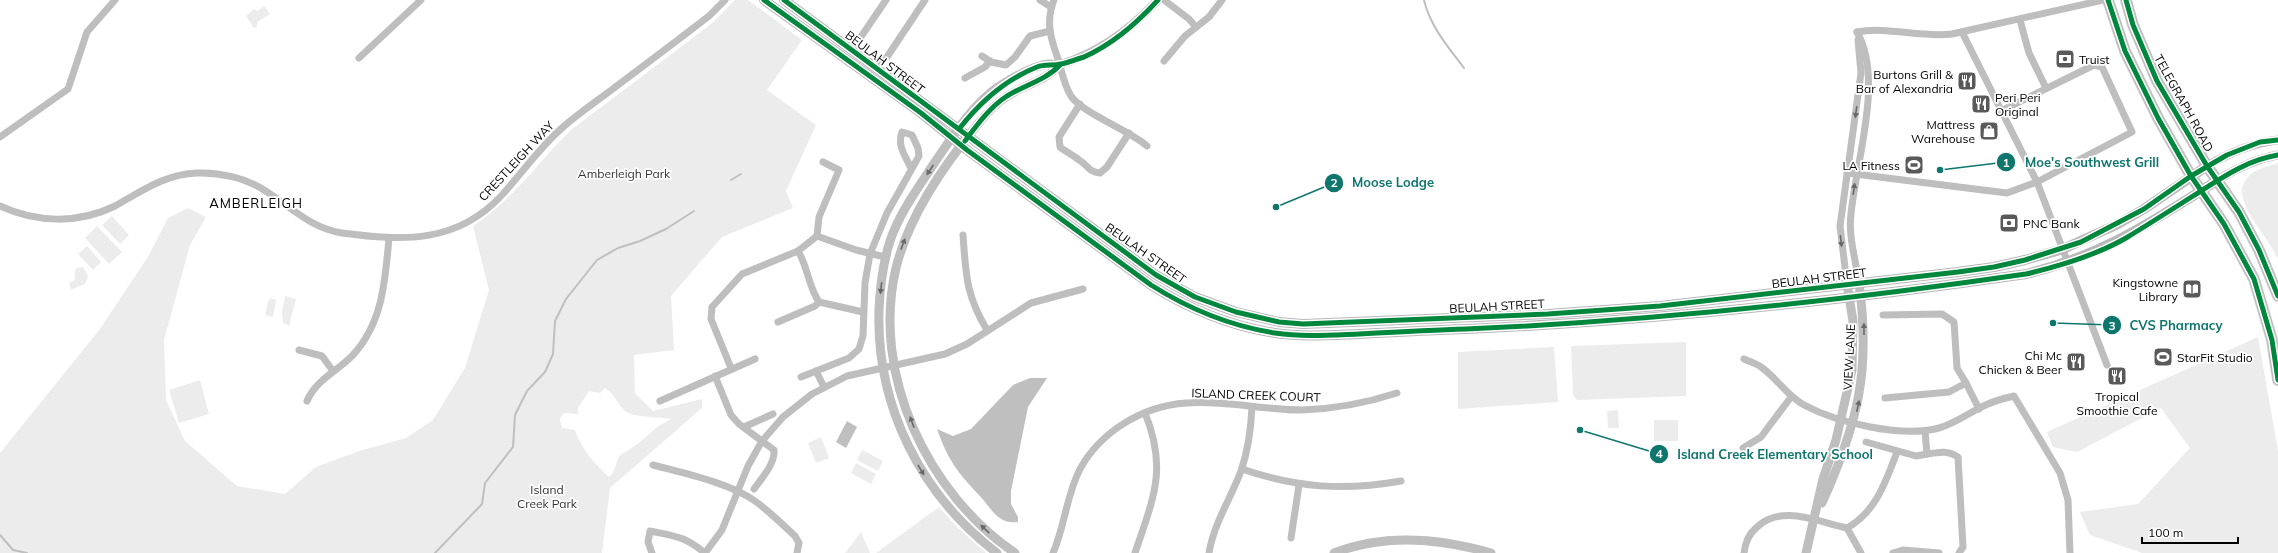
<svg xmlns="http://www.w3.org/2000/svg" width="2278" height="553" font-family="Mulish,sans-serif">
	<rect width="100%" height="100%" fill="#fff"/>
	<!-- green -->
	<g fill="#ececec" fill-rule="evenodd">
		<path d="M 735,0 L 748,0 L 802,40 L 767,90 L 816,125 L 786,191 L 793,208 L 722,237 L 671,296 L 674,350 L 634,355 L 635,393 L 653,411 L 702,399 L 702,408 L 610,488 L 602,553 L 0,553 L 0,453 L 100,329 L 149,255 L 168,218 L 188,208 L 206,217 L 190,245 L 164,340 L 166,400 L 185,441 L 237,486 L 285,494 L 316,467 L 359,451 L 406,438 L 433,420 L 465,368 L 489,290 L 473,226 C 512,201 538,162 571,130 L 711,24 ZM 605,388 C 615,394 616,403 624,410 C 632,418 659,417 671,419 L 657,427 L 639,443 L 619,456 L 613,473 L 609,477 C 594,463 582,450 575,430 L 562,428 L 560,419 L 564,413 L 578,414 L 578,408 L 589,391 L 600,393 Z"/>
		<path d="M 264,6 L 270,14 L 257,22 L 257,27 L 254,28 L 246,16 L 254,9 L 257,11 Z"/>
		<path d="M 2278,163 L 2278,259 C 2268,237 2247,218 2242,194 C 2240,187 2246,178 2252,173 C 2259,168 2270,166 2278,163 Z"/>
		<path d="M 112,216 L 129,235 L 120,244 L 102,225 Z"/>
		<path d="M 97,226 L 122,252 L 109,264 L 85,238 Z"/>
		<path d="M 87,246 L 101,262 L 93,270 L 78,254 Z"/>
		<path d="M 83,267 L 88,276 L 85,284 L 71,290 L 69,283 L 75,280 L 75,270 L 77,268 Z"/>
		<path d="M 285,296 L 296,299 L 289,326 L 283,323 L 282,311 Z"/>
		<path d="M 271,298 L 276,300 L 273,317 L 265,315 L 268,301 Z"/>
		<path d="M 2258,337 L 2278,451 L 2278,553 L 2142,553 L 2090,535 L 2080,512 L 2138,504 L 2190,448 L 2161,408 L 2077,452 L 2053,447 L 2047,432 Z"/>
		<path d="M 1686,342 L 1686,396 L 1577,400 L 1573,395 L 1571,346 Z"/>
		<path d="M 1554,347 L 1558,402 L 1458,409 L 1458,352 Z"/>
		<path d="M 200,380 L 209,414 L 179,423 L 169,390 Z"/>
		<path d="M 1618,410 L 1619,428 L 1608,428 L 1607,411 Z"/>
		<rect x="1654" y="420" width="24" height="21"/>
		<path d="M 821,437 L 829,458 L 816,463 L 808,443 Z"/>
		<path d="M 862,450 L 883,461 L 878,471 L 857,460 Z"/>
		<path d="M 856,463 L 876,474 L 871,484 L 851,473 Z"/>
		<path d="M 939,507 L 956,526 L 986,553 L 876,553 Z"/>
		<path d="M 861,532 L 870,553 L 845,553 Z"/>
	</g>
	<!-- water -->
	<g fill="#bfbfbf">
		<path d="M 1030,378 L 1047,378 L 1028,407 L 1011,491 L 1011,504 L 1018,517 L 1018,522 C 998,525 991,508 980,496 C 957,472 948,460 937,429 L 953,436 L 971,429 L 1013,385 Z"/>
		<path d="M 847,421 L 857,427 L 846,448 L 836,442 Z"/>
	</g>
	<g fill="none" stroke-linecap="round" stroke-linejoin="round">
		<!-- stream -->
		<g stroke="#bfbfbf" stroke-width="2">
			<path d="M 1424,0 C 1430,26 1448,47 1464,68"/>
			<path d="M 731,180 L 741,174"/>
			<path d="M 0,535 L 13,550 L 27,553"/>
			<path d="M 435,553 L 482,504 L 485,483 L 513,447 L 515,415 L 527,391 L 545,372 L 553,354 L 555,321 L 566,299 L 597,260 L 618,248 L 640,241 L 666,229 L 694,211"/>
		</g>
		<defs>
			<g id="primary">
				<path d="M 2108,0 L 2125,51 L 2158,118 L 2191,176 L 2224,224 L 2254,279 L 2272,340 L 2278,380"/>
				<path d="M 2126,0 L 2133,25 L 2157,81 L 2207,166 L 2239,212 L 2259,250 L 2278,296"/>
			</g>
		</defs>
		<!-- primary casing -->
		<use href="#primary" stroke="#dbdbdb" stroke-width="12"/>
		<!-- minor -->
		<g stroke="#bebebe" stroke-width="7">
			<path d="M 1040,0 L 1051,7"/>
			<path d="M 1054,0 C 1046,20 1050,37 1057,56 C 1062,70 1063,83 1071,96 C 1082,113 1129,130 1147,146"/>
			<path d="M 1164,0 L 1189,19 L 1196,27"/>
			<path d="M 2020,20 L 2029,53 L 2046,88"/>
			<path d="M 1857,32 C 1884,79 1856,161 1851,214 C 1848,236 1856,261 1859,283"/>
			<path d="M 1857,32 C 1888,26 1920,38 1952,34 L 2103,0"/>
			<path d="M 1962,32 L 2037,182 L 2107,365"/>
			<path d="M 852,50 L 886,0"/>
			<path d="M 982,56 L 991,62 L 1006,65 L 1015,57 L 1030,36 L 1050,31"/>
			<path d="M 359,58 L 421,0"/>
			<path d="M 1164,61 L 1185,36 L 1209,17 L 1222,0"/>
			<path d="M 870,64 L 878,62 L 887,57 L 925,0"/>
			<path d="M 965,78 L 985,67 L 990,61"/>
			<path d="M 1080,104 L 1059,137 L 1060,147 C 1066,152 1073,155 1079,160 C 1088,165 1088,172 1100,173 L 1107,167 L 1129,133"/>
			<path d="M 0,137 L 68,89 L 87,32 L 115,0"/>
			<path d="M 1847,173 L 2007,193 L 2037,182 L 2132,132 L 2102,67 L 2094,65 L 2001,111"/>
			<path d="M 0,206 C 36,223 79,224 115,206 C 142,191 165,174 197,173 C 220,172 245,178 264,190 C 290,206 310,228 342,233 C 403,241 457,244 502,195 C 522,173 540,147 562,128 C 579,113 597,101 614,88 C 646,64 678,40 709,16 L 725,0"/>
			<path d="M 963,235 C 966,276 966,295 987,330"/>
			<path d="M 817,236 L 819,217 L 839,170 L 823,162"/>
			<path d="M 817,236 L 856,250 L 885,257"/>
			<path d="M 798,251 C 808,267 808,286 819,302 L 863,312"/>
			<path d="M 1847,284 L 1840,226 L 1861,73 L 1858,40"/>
			<path d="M 1883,315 L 1942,314 L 1954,322 L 1957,368 L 1966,383 L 1949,392 L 1885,398"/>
			<path d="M 778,322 L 815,306 L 819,302"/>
			<path d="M 299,350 L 322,356 L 333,371"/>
			<path d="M 1744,359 C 1750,362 1756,363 1761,367 C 1777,378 1786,395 1804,405 C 1838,423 1902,438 1939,428 C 1957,423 1971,411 1988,404 C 1996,400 2006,398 2014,396 L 2060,473 L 2068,500 L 2070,553"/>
			<path d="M 731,368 L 711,319 L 712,307 L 742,274 L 798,251 L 817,236"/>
			<path d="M 816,371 L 824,387"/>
			<path d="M 715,376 L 731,415 L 739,424 L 774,450 C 775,464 762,478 754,489"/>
			<path d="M 801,377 L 849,358 L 859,349 L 863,336 L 865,283 L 870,254 L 887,213 L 919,156 L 918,148 L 912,135 L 902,132 C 897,146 905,155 911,168"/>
			<path d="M 1966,383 L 1979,409"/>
			<path d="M 307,401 C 316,380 336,372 352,356 C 383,323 385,281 389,238"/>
			<path d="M 660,401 L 755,359"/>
			<path d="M 744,427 L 773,414"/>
			<path d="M 1866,442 L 1916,456 L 1927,454 L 1925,431"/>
			<path d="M 1743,448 L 1761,437 L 1791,397"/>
			<path d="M 1927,454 C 1939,452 1948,450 1958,457 L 1963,547 L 1959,553"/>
			<path d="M 653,465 C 683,473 730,483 755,501 C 769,511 782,524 795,536 L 799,543 L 797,553"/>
			<path d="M 1242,469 C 1297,488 1344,491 1401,481"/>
			<path d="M 1847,528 C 1876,512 1886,481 1897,452"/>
			<path d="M 1291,538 L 1299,485"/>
			<path d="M 652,553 L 648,542 L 650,531 C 675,536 684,536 705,553"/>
			<path d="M 705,553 L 722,530 L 748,466 L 762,441 L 783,417 L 812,394 L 847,376 L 945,354 L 967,344 L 1031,303 L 1083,289"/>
			<path d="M 1053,553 C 1065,526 1066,496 1080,469 C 1101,431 1143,406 1186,403 C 1225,400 1263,410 1302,410 C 1334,409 1366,403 1397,393"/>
			<path d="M 1135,553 C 1153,499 1168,469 1145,413"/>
			<path d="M 1209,553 C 1214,523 1231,498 1241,471 C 1248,451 1251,428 1252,407"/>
			<path d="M 1744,553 C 1745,544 1749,534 1756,528 C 1781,503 1818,522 1847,528 L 1861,553"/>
			<path d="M 1893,553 L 1903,550 L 1939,553"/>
		</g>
		<!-- tertiary -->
		<g stroke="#bebebe" stroke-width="9">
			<path d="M 2207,166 C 2229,153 2252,143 2278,140"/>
			<path d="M 2218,180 C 2237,168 2256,159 2278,155"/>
			<path d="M 1822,503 C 1858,423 1871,371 1859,283"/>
			<path d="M 997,553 C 921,495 876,406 879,310 C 880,287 883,263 890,241 C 900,212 918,188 935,162 C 953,136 972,105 998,87 C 1012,78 1032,66 1048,64 C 1053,64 1058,65 1062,64 C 1101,52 1131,29 1158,0"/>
			<path d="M 1015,553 C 927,493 871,374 896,268 C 909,215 943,166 978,124 C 986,114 995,104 1006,97 C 1024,85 1045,81 1060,65"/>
			<path d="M 1334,553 C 1385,533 1439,538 1491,553"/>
			<path d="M 1806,553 L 1823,479 L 1836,440 L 1852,370 L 1853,321 L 1847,284"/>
		</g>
		<!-- secondary -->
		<g stroke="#b8b8b8" stroke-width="10">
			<path d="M 764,0 L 921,113 L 967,150 L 1151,285 C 1189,309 1230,326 1275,333 C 1302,337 1331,335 1359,334 C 1395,332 1431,330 1466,329 C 1653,321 1840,301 2026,274 C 2101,256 2154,221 2218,180"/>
			<path d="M 784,0 L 1156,275 L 1195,297 L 1236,312 L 1279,322 L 1303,324 L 1548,314 L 1660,306 L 1958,272 L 1994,267 L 2025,260 L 2063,249 L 2118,224 L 2144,209 L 2207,166"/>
		</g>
		<!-- primary -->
		<use href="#primary" stroke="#bebebe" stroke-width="11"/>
		<defs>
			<g id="cycleway">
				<path d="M 764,0 L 921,113 L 967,150 L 1151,285 C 1189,309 1230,326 1275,333 C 1302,337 1331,335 1359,334 C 1395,332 1431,330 1466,329 C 1653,321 1840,301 2026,274 C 2060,266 2095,256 2126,238 C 2149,224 2171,210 2193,196 C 2220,179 2246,160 2278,155"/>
				<path d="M 784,0 L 1156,275 L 1195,297 L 1236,312 L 1279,322 L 1303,324 L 1548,314 L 1660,306 L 1958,272 L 1994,267 L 2025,260 L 2081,242 L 2144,209 L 2191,176 L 2227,155 L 2260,142 L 2278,140"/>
				<path d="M 2108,0 L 2125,51 L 2158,118 L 2191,176 L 2224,224 L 2254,279 L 2272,340 L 2278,380"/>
				<path d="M 2126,0 L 2133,25 L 2157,81 L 2207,166 L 2239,212 L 2259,250 L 2278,296"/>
				<path d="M 959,129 C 980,102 1004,80 1037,67 C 1045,64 1052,66 1061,64 C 1068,63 1077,59 1084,57 C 1113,44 1137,23 1158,0"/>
				<path d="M 965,141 C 977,125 990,107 1007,96 C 1025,85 1046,80 1060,65"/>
			</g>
		</defs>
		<!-- cycleway casing -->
		<use href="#cycleway" stroke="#fff" stroke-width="8"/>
		<!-- cycleway -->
		<use href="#cycleway" stroke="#00873e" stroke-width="5"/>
	</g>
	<!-- one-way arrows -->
	<defs><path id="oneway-solid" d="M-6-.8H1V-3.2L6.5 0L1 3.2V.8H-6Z"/></defs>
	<g fill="#686868">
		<use href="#oneway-solid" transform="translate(1856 112) rotate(98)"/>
		<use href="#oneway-solid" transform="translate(930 170) rotate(124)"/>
		<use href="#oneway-solid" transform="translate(1854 189) rotate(-82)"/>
		<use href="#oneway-solid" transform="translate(1841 241) rotate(83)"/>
		<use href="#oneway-solid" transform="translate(903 244) rotate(-70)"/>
		<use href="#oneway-solid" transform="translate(881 288) rotate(97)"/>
		<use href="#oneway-solid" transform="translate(1864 329) rotate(-90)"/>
		<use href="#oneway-solid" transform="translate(1858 406) rotate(-78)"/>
		<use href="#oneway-solid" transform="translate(912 422) rotate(-110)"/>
		<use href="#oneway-solid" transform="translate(921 470) rotate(59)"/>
		<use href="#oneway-solid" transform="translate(985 529) rotate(-137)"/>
	</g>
	<!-- icons -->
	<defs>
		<symbol id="bank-square" viewBox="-11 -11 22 22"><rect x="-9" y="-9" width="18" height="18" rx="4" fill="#595959" stroke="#fff"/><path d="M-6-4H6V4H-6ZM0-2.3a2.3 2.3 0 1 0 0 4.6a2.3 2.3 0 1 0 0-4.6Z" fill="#fff"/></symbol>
		<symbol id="restaurant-square" viewBox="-11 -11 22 22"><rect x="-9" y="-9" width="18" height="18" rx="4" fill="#595959" stroke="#fff"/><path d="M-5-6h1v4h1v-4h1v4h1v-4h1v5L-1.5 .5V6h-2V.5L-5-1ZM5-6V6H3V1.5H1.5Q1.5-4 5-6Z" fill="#fff"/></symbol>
		<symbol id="shop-square" viewBox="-11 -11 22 22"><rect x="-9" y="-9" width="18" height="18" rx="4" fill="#595959" stroke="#fff"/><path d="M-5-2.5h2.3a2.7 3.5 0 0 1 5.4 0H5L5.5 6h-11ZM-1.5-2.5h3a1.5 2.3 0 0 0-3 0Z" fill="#fff"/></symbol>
		<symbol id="stadium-square" viewBox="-11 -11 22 22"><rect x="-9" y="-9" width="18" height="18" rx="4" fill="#595959" stroke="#fff"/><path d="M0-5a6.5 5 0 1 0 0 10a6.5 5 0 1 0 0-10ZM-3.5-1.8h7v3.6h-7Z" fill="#fff"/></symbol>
		<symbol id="library-square" viewBox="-11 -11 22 22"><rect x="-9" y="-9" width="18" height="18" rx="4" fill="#595959" stroke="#fff"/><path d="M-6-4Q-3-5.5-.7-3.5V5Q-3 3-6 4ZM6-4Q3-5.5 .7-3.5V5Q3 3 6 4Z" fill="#fff"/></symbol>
	</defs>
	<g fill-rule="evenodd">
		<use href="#bank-square" x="2054" y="48" width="22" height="22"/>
		<use href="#restaurant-square" x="1956" y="70" width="22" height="22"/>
		<use href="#restaurant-square" x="1970" y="93" width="22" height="22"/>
		<use href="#shop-square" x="1978" y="120" width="22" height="22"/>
		<use href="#stadium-square" x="1903" y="154" width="22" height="22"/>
		<use href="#bank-square" x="1998" y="212" width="22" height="22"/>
		<use href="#library-square" x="2181" y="278" width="22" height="22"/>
		<use href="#stadium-square" x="2152" y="346" width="22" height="22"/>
		<use href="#restaurant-square" x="2065" y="351" width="22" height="22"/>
		<use href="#restaurant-square" x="2106" y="365" width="22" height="22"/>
	</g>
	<g text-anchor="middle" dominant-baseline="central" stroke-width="3.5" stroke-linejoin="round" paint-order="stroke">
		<!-- poi labels -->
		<g font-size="12" fill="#000" stroke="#fff" text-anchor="end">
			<text x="2079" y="59" text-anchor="start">Truist</text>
			<text x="1953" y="74">Burtons Grill &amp;<tspan x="1953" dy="14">Bar of Alexandria</tspan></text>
			<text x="1995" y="97" text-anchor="start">Peri Peri<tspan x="1995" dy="14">Original</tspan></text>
			<text x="1975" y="124">Mattress<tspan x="1975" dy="14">Warehouse</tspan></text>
			<text x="1900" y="165">LA Fitness</text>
			<text x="2023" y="223" text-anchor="start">PNC Bank</text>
			<text x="2178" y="282">Kingstowne<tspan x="2178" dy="14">Library</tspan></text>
			<text x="2062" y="355">Chi Mc<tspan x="2062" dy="14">Chicken &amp; Beer</tspan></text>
			<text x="2177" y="357" text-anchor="start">StarFit Studio</text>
			<text x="2117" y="396" text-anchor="middle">Tropical<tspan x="2117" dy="14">Smoothie Cafe</tspan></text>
		</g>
		<!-- street labels -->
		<g font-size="12" fill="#000" stroke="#fff">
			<text transform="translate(885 62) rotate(37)">BEULAH STREET</text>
			<text transform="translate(2184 103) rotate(61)">TELEGRAPH ROAD</text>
			<text transform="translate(516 161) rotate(-47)">CRESTLEIGH WAY</text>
			<text transform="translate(1146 253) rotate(35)">BEULAH STREET</text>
			<text transform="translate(1819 278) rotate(-7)">BEULAH STREET</text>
			<text transform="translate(1497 306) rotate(-3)">BEULAH STREET</text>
			<text transform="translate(1849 357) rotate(-87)">VIEW LANE</text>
			<text transform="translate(1256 395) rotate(2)">ISLAND CREEK COURT</text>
		</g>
		<!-- park labels -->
		<g font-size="12" fill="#333" stroke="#fff">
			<text x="624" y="173">Amberleigh Park</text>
			<text x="547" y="489">Island<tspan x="547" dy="14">Creek Park</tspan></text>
		</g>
		<!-- neighbourhood labels -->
		<g font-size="13" letter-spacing="1" fill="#000" stroke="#fff">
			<text x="256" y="203">AMBERLEIGH</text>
		</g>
	</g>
	<!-- callouts -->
	<path fill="none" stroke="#0f766e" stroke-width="1.5" d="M1940 170L2006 162M1276 207L1334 183M2053 323L2112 325M1580 430L1659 454"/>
	<g fill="#0f766e" stroke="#fff" stroke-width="1.5">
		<circle cx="1940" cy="170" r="4"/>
		<circle cx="1276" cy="207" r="4"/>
		<circle cx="2053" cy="323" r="4"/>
		<circle cx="1580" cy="430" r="4"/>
		<circle cx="2006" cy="162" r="10"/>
		<circle cx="1334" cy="183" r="10"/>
		<circle cx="2112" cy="325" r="10"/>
		<circle cx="1659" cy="454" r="10"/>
	</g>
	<g font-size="12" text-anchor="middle" font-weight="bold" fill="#fff">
		<text x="2006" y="167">1</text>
		<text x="1334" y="187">2</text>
		<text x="2112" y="330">3</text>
		<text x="1659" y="458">4</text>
	</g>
	<g font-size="13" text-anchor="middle" font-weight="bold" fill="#0f766e" stroke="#fff" stroke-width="3.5" stroke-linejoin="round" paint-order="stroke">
		<text x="2092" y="167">Moe's Southwest Grill</text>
		<text x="1393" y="187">Moose Lodge</text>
		<text x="2176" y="330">CVS Pharmacy</text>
		<text x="1775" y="459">Island Creek Elementary School</text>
	</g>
	<!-- scale -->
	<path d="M2142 537v6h96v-6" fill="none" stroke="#000000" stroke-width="2"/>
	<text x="2148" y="537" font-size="12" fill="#000000" stroke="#ffffff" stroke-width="3" paint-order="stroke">100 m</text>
</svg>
